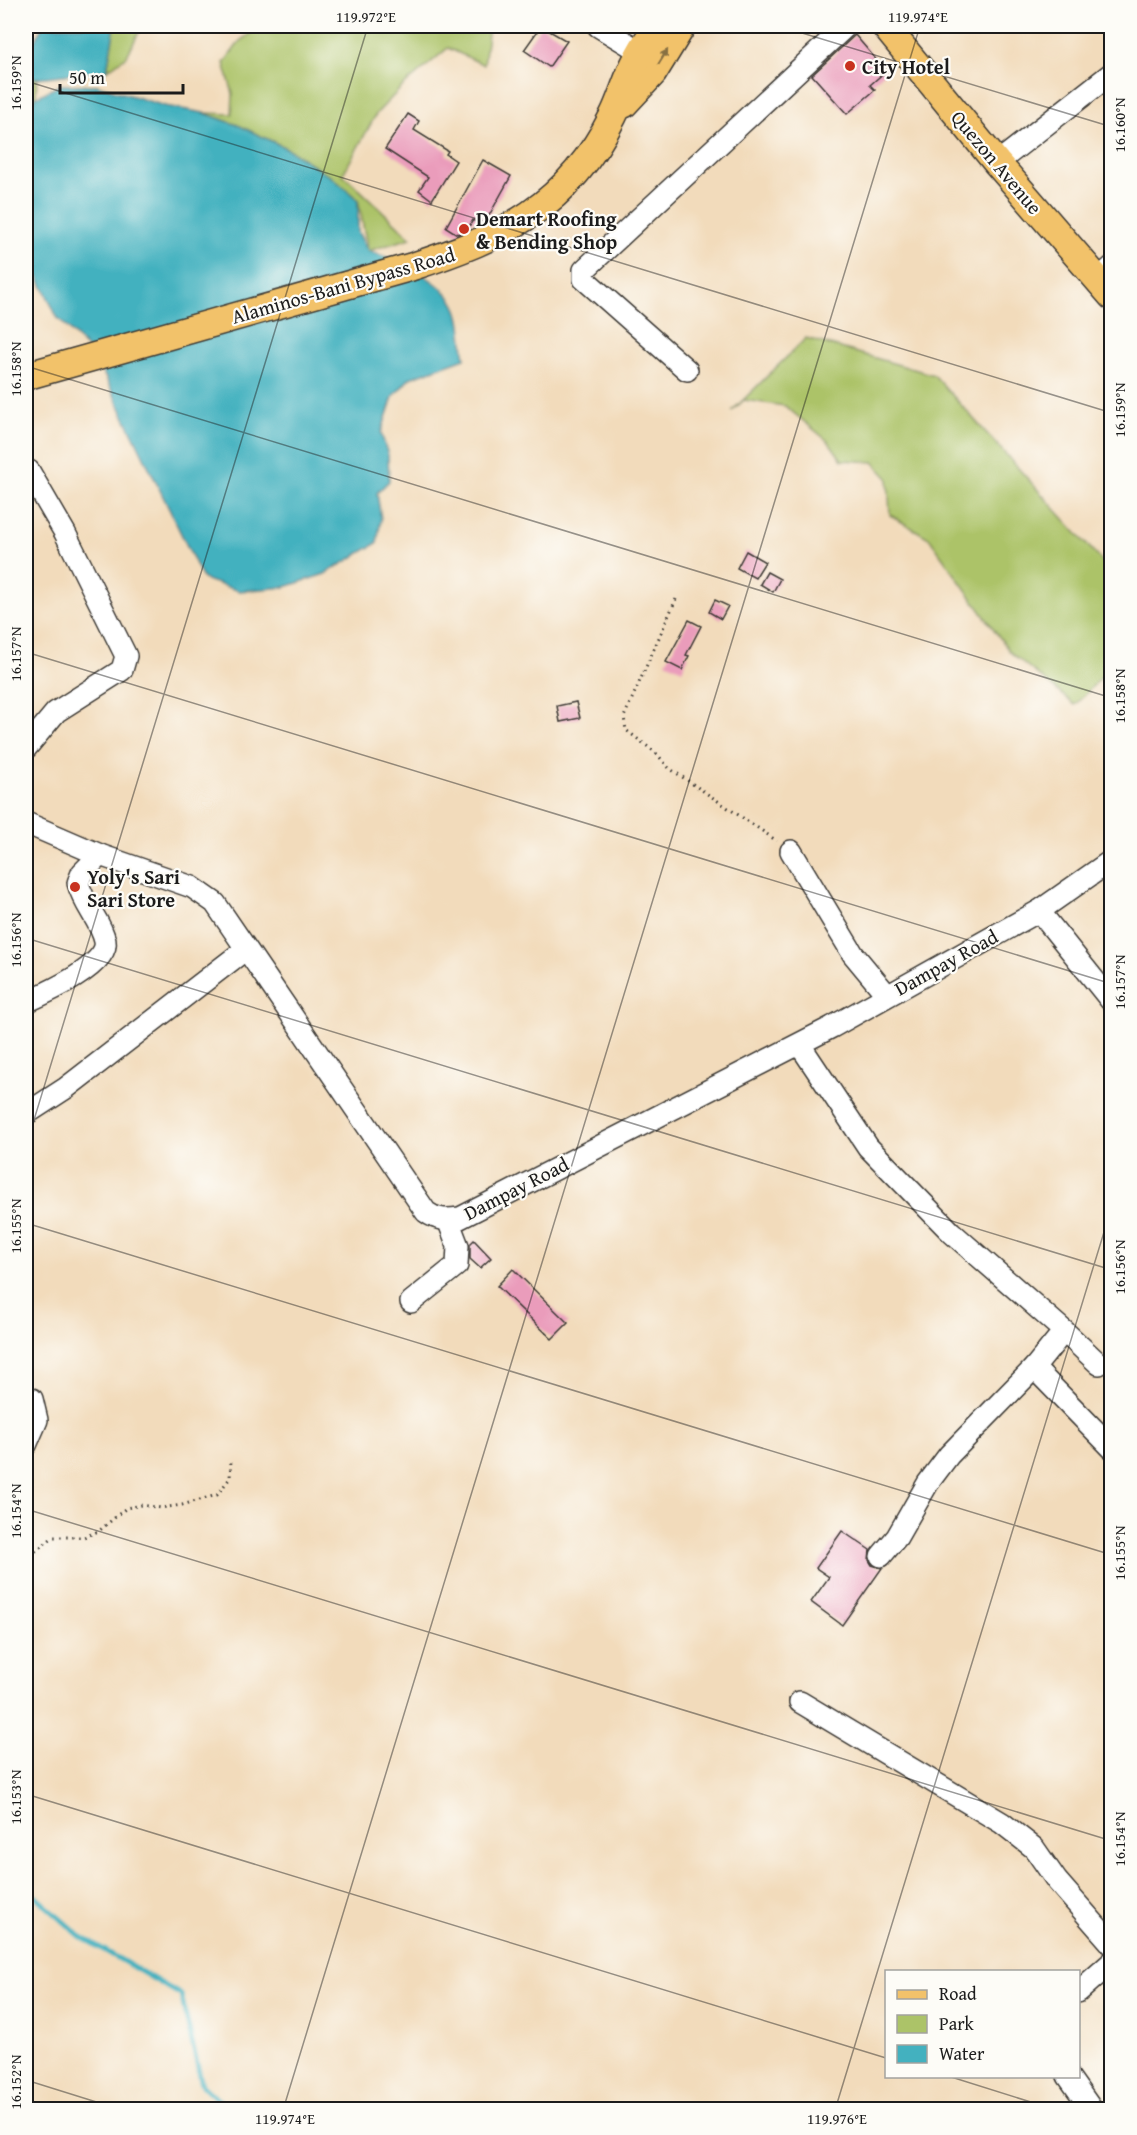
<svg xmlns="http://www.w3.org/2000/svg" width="1137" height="2135" font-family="'Gentium Book Plus',serif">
	<rect width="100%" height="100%" fill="#fdfcf7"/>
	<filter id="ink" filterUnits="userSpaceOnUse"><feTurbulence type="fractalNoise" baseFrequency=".0167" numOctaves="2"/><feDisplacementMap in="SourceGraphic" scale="12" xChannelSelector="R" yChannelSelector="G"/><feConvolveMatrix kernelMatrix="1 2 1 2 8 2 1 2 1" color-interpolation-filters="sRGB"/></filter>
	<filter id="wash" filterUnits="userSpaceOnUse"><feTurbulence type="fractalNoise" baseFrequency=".008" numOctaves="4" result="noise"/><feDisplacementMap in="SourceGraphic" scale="24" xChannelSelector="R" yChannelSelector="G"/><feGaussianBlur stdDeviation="1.35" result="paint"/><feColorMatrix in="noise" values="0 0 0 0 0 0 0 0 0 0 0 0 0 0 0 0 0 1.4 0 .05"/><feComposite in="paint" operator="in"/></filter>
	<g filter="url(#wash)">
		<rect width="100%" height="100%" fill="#f2dbbb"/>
		<!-- green -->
		<g fill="#acc368" stroke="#647042" stroke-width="1.5">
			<path d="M 115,26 L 146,26 L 140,30 L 127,56 L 107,70 Z"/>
			<path d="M 260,26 L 489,26 L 484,65 L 448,48 L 402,87 L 377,113 L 343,174 L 411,238 L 368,251 L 358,200 L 333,178 L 288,149 L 240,126 L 204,113 L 232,114 L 233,94 L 224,63 L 240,41 Z"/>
			<path d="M 26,76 L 37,78 L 36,97 L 26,113 Z"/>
			<path d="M 806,338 L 934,375 L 1111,571 L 1111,667 L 1075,705 L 1010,652 L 929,538 L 890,515 L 888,478 L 873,462 L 842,460 L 829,442 L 785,406 L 744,400 L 732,411 Z"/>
		</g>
		<!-- water -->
		<g fill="#43b1bf" stroke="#30666e" stroke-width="1.5">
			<path d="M 43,26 L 115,26 L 107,70 L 37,78 L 26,76 L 26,55 Z"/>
			<path d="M 60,85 L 97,85 L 165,106 L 204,113 L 240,126 L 288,149 L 333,178 L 358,200 L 358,232 L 368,251 C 396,259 444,280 456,307 C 463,321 462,342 465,358 L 410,378 L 393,397 L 381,433 L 388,455 L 389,481 L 377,493 L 381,519 L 377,543 L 325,574 L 285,587 L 239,591 L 203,579 L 95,356 L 57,317 L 26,251 L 26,113 L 36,97 Z"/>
		</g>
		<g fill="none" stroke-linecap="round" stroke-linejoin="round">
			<!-- stream -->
			<path stroke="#43b1bf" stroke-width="5" d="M 26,1888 L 80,1936 L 181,1995 L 202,2085 L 229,2110"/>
		</g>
		<g id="blocks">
			<!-- building -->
			<g fill="#ea9cbb">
				<path d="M 541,26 L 567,41 L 549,67 L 524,50 Z"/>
				<path d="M 855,35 L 886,71 L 870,85 L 875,90 L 847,114 L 812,75 Z"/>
				<path d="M 408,114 L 419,121 L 414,130 L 448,151 L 446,154 L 456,161 L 432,200 L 419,190 L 428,177 L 385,149 Z"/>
				<path d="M 483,160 L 511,176 L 486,221 L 480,224 L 473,220 L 467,230 L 457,234 L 446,227 Z"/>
				<path d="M 746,551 L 765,562 L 755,578 L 737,568 Z"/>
				<path d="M 767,572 L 780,579 L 773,592 L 760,584 Z"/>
				<path d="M 715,600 L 728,606 L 721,619 L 709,612 Z"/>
				<path d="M 689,620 L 701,626 L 686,655 L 689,656 L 682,670 L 666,662 Z"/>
				<path d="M 576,702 L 580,718 L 560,722 L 557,706 Z"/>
				<path d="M 474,1240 L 491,1258 L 480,1268 L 470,1259 L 470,1244 Z"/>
				<path d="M 513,1269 L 568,1323 L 552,1339 L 497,1286 Z"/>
				<path d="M 842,1531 L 870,1550 L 869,1560 L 872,1565 L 882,1568 L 842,1625 L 811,1602 L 829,1577 L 816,1568 Z"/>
			</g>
		</g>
	</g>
	<g filter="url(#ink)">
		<use href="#blocks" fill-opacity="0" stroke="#3c3934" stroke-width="1.5"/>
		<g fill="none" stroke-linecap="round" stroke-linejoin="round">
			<defs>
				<g id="minor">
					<path d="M 598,26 L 641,52"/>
					<path d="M 997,163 L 1112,73"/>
					<path d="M 1098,280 L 1112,267"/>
					<path d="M 687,370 L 584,279 L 584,270 L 846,26"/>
					<path d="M 26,748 L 56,712 L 122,670 L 126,656 L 65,533 L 29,471"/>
					<path d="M 26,823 L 100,855 L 192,887 L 215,903 L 426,1212 C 437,1220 445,1220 460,1218 L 832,1027 L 1039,911 L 1112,860"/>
					<path d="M 791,851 L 853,954 L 887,995"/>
					<path d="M 1039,911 L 1112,1002"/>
					<path d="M 26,1002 C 44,994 110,965 105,941 C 101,921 84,906 78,883 L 82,873 L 100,855"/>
					<path d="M 800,1045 L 868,1147 L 951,1232 L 1064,1331 L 1034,1368 L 949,1455 L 928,1483 L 897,1537 L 881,1556"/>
					<path d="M 26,1114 L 66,1088 L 246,949"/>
					<path d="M 411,1302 L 457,1265 L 458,1246 L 448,1220"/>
					<path d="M 1064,1331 L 1099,1364"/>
					<path d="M 1034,1368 L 1112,1448"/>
					<path d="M 26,1445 L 37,1420 L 32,1399"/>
					<path d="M 800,1702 L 1002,1823 L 1034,1848 L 1057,1881 L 1112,1944"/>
					<path d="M 1078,1992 L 1112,1962"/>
					<path d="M 1068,2076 L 1092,2110"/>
				</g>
				<g id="major">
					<path d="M 885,26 L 997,163 L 1112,296"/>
					<path d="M 624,104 L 653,73 L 682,26"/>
					<path d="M 26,376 L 411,267 C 503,237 568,207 613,116 C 622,98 627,78 636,61 C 642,48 650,37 657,26"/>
				</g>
			</defs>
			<!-- minor casing -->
			<use href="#minor" stroke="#3c3934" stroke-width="24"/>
			<!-- major casing -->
			<use href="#major" stroke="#3c3934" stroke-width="30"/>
			<!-- path -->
			<g stroke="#3c3934" stroke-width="3" stroke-dasharray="1.5 4.5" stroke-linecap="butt">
				<path d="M 676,599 L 624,717 L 626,730 L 656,753 L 669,768 L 777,841"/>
				<path d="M 26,1559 L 53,1537 L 84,1537 L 99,1531 L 126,1508 L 142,1505 L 161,1508 L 182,1505 L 217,1495 L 230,1478 L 231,1460"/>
			</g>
			<!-- minor -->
			<use href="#minor" stroke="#fff" stroke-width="21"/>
			<!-- major -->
			<use href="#major" stroke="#f2c26a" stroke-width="27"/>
		</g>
		<!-- one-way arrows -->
		<defs><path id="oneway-solid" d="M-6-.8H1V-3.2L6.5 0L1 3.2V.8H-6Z" transform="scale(1.5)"/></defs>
		<use fill="#876f43" href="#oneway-solid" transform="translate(663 57) rotate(-58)"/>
	</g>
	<!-- ticks -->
	<path fill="none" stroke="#1c1c1c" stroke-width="1.5" stroke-opacity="0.45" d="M 779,26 L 1112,127M 26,81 L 1112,413M 26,366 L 1112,698M 26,652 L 1112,984M 26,938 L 1112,1270M 26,1146 L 368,26M 26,1223 L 1112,1555M 26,1509 L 1112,1841M 26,1794 L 886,2058M 948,2076 L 1056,2110M 26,2080 L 122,2110M 283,2110 L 920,26M 835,2110 L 1112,1206"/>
	<!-- markers -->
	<g fill="#c8321e" stroke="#fdfcf7" stroke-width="2">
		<circle cx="850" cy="66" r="6"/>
		<circle cx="464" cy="229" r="6"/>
		<circle cx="75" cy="887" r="6"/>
	</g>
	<g text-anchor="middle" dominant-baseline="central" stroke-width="4.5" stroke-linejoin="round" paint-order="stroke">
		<!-- poi labels -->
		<g font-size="20" font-weight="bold" fill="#1c1c1c" stroke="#fdfcf7" text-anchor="start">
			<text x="862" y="66">City Hotel</text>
			<text x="476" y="218">Demart Roofing<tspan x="476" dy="23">&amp; Bending Shop</tspan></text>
			<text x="87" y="876">Yoly's Sari<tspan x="87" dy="23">Sari Store</tspan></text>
		</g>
		<!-- street labels -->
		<g font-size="20" fill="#1c1c1c" stroke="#fdfcf7">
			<text transform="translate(997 162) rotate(50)">Quezon Avenue</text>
			<text transform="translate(343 285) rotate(-16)">Alaminos-Bani Bypass Road</text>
			<text transform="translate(946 962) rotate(-29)">Dampay Road</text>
			<text transform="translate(516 1188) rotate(-27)">Dampay Road</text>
		</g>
	</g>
	<!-- margin -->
	<rect width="1137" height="2135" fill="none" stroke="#fdfcf7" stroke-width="66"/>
	<!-- legend -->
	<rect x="885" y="1970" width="195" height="108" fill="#fdfcf7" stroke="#a3a29f" stroke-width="1.5"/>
	<rect x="897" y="1990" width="30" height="9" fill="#f2c26a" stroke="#a3a29f" stroke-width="1.5"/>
	<text x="939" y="2000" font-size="18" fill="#1c1c1c">Road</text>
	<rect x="897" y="2015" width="30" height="18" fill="#acc368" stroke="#a3a29f" stroke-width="1.5"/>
	<text x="939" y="2030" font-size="18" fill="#1c1c1c">Park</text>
	<rect x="897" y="2045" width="30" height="18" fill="#43b1bf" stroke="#a3a29f" stroke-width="1.5"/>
	<text x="939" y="2060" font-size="18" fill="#1c1c1c">Water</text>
	<!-- scale -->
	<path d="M60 84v9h123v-9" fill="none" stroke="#1c1c1c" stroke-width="3"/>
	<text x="69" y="84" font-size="18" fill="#1c1c1c" stroke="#fdfcf7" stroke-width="4.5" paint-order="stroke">50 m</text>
	<rect x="33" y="33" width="1071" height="2069" fill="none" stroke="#1c1c1c" stroke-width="2"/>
	<g font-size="15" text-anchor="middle" fill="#1c1c1c">
		<text x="366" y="22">119.972°E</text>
		<text x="918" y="22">119.974°E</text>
		<text transform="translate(16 83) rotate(-90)" y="5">16.159°N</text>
		<text transform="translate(1120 125) rotate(-90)" y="5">16.160°N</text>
		<text transform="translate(16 369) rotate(-90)" y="5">16.158°N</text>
		<text transform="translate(1120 410) rotate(-90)" y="5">16.159°N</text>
		<text transform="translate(16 654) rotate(-90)" y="5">16.157°N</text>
		<text transform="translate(1120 696) rotate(-90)" y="5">16.158°N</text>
		<text transform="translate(16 940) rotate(-90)" y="5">16.156°N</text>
		<text transform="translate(1120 982) rotate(-90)" y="5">16.157°N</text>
		<text transform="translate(16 1226) rotate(-90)" y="5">16.155°N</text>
		<text transform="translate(1120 1267) rotate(-90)" y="5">16.156°N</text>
		<text transform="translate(16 1511) rotate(-90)" y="5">16.154°N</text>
		<text transform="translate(1120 1553) rotate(-90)" y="5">16.155°N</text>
		<text transform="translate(16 1797) rotate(-90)" y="5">16.153°N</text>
		<text transform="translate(1120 1839) rotate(-90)" y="5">16.154°N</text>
		<text transform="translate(16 2082) rotate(-90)" y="5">16.152°N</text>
		<text x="285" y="2124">119.974°E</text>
		<text x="837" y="2124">119.976°E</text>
	</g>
</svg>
